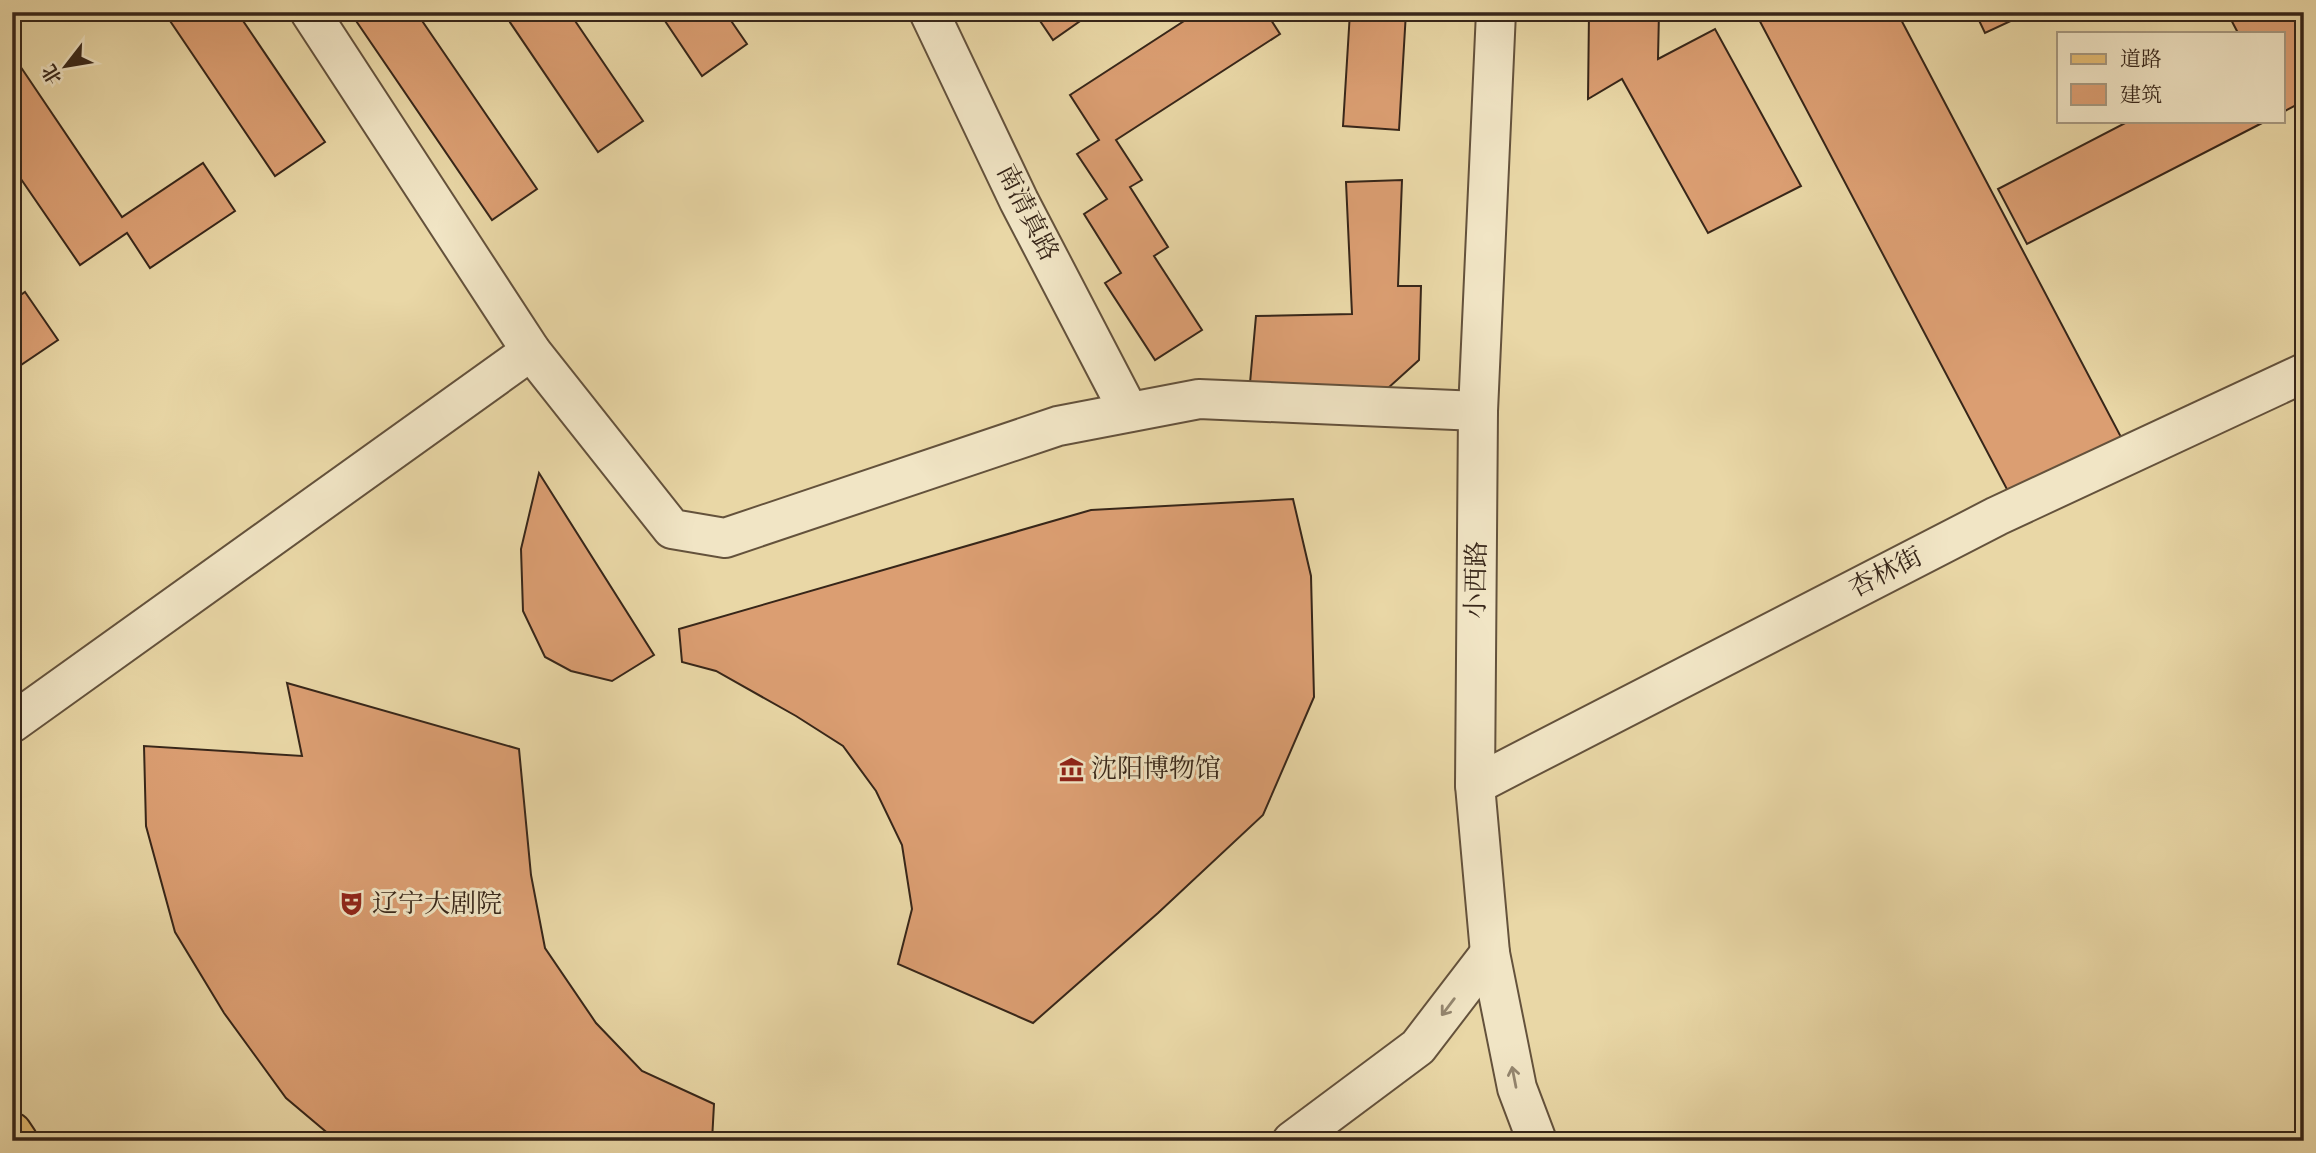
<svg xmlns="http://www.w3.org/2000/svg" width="2316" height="1153" font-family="'IM FELL DW Pica','Noto Serif SC',serif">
	<rect width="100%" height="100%" fill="#e9d7a6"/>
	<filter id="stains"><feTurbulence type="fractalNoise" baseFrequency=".00286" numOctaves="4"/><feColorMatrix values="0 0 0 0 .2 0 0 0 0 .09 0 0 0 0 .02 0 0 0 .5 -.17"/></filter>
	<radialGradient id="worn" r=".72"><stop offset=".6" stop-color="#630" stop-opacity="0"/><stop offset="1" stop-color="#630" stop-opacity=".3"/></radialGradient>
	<!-- building -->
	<g fill="#db9e72" stroke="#372619" stroke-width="2">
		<path d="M 164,12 L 237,12 L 325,142 L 275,176 Z"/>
		<path d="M 350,12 L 416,12 L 537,189 L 492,220 Z"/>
		<path d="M 503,12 L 569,12 L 643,121 L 598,152 Z"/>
		<path d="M 659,12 L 725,12 L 747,44 L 702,76 Z"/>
		<path d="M 1034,12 L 1093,12 L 1053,40 Z"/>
		<path d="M 1198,12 L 1266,12 L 1280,34 L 1116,140 L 1142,180 L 1130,187 L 1168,247 L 1154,256 L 1202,330 L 1155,360 L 1105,283 L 1121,273 L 1084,214 L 1107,199 L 1077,154 L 1099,140 L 1070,95 Z"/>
		<path d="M 1350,12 L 1406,12 L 1399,130 L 1343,126 Z"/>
		<path d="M 1589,12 L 1659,12 L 1658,59 L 1715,29 L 1801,186 L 1708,233 L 1622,79 L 1588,99 Z"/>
		<path d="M 1755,12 L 1897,12 L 2121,437 L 2010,495 Z"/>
		<path d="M 1975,12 L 2030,12 L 1985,33 Z"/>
		<path d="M 2227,12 L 2295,12 L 2304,28 L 2304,101 L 2283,112 L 2283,33 L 2238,33 Z"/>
		<path d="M 12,54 L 122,217 L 203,163 L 235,211 L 150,268 L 127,233 L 80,265 L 12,166 Z"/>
		<path d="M 2129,121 L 2266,121 L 2027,244 L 1998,189 Z"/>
		<path d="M 1402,180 L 1398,286 L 1421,286 L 1419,360 L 1387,389 L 1250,383 L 1256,316 L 1352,314 L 1346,182 Z"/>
		<path d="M 25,292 L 58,340 L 12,371 L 12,301 Z"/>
		<path d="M 539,473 L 654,655 L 612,681 L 571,671 L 545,657 L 523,611 L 521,549 Z"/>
		<path d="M 1293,499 L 1311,576 L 1314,697 L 1263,815 L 1158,913 L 1033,1023 L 898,964 L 912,909 L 902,845 L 876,791 L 843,746 L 796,716 L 716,671 L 682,662 L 679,629 L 1091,510 Z"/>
		<path d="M 287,683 L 519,749 L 531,875 L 545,948 L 596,1023 L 642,1071 L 714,1104 L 712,1141 L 337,1141 L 286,1098 L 224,1013 L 175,932 L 146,826 L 144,746 L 302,756 Z"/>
	</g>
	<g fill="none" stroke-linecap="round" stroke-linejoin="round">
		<defs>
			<g id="minor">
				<path d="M 310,12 L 531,351 L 672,529 L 725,538 L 1058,426 L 1199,399 L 1478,411"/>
				<path d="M 929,12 L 1019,201 L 1129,412"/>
				<path d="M 1496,12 L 1478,411 L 1475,785 L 1490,953 L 1517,1088 L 1537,1141"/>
				<path d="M 12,723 L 531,351"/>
				<path d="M 1475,785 L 1997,516 L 2304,373"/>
				<path d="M 1292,1141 L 1418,1047 L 1490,953"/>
			</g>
			<path id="major" d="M 12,1132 L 18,1141"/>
		</defs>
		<!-- minor casing -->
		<use href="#minor" stroke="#64523c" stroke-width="42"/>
		<!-- major casing -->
		<use href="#major" stroke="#372619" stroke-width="42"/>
		<!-- minor -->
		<use href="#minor" stroke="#f1e5c5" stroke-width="38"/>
		<!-- major -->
		<use href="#major" stroke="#e4bc73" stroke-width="38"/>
	</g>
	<!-- one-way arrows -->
	<defs><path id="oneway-shaft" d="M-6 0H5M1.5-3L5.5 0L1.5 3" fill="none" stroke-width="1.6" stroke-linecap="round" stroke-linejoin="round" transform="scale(1.75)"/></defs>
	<g stroke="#94866f">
		<use href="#oneway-shaft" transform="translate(1448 1007) rotate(127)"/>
		<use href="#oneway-shaft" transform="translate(1514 1077) rotate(-101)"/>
	</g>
	<!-- icons -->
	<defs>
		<symbol id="museum-bare" viewBox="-9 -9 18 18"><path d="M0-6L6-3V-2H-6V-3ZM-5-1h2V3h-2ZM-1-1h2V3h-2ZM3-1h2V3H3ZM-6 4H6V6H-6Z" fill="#8f2418" stroke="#f1e5c5" stroke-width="2.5" paint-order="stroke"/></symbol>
		<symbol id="theatre-bare" viewBox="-9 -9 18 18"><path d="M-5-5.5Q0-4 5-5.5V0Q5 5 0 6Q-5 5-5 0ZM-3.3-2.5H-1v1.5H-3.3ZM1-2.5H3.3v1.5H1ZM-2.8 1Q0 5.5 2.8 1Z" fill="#8f2418" stroke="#f1e5c5" stroke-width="2.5" paint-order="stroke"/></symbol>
	</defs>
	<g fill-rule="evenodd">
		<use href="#museum-bare" x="1054" y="752" width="35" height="35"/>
		<use href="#theatre-bare" x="334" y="886" width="35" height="35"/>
	</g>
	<g text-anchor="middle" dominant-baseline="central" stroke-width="6" stroke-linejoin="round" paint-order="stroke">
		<!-- street labels -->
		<g font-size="26" fill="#372619" stroke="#f1e5c5">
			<text transform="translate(1027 213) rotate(63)">南清真路</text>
			<text transform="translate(1886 573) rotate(-27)">杏林街</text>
			<text transform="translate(1477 580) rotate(-89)">小西路</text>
		</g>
		<!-- poi labels -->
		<g font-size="26" fill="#372619" stroke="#f1e5c5" text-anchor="start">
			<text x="1091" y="769">沈阳博物馆</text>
			<text x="372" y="904">辽宁大剧院</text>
		</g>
	</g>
	<!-- margin -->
	<rect width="2316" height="1153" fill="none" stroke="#e9d7a6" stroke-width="42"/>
	<rect x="14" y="14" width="2288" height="1125" fill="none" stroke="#372619" stroke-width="3.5"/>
	<rect x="21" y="21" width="2274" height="1111" fill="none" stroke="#372619" stroke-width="2"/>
	<!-- legend -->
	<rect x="2057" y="32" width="228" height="91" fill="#f1e5c5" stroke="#a79980" stroke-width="2"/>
	<rect x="2071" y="54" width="35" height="10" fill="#e4bc73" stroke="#a79980" stroke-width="2"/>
	<text x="2120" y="66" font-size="21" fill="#372619">道路</text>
	<rect x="2071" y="84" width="35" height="21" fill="#db9e72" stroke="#a79980" stroke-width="2"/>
	<text x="2120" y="102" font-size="21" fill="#372619">建筑</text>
	<!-- north arrow -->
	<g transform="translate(66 66) rotate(239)" stroke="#f1e5c5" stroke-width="5" paint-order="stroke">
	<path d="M0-5L12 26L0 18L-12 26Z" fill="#372619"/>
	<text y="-10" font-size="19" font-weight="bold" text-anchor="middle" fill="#372619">北</text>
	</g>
	<rect width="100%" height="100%" filter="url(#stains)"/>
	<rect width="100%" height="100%" fill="url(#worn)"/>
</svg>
